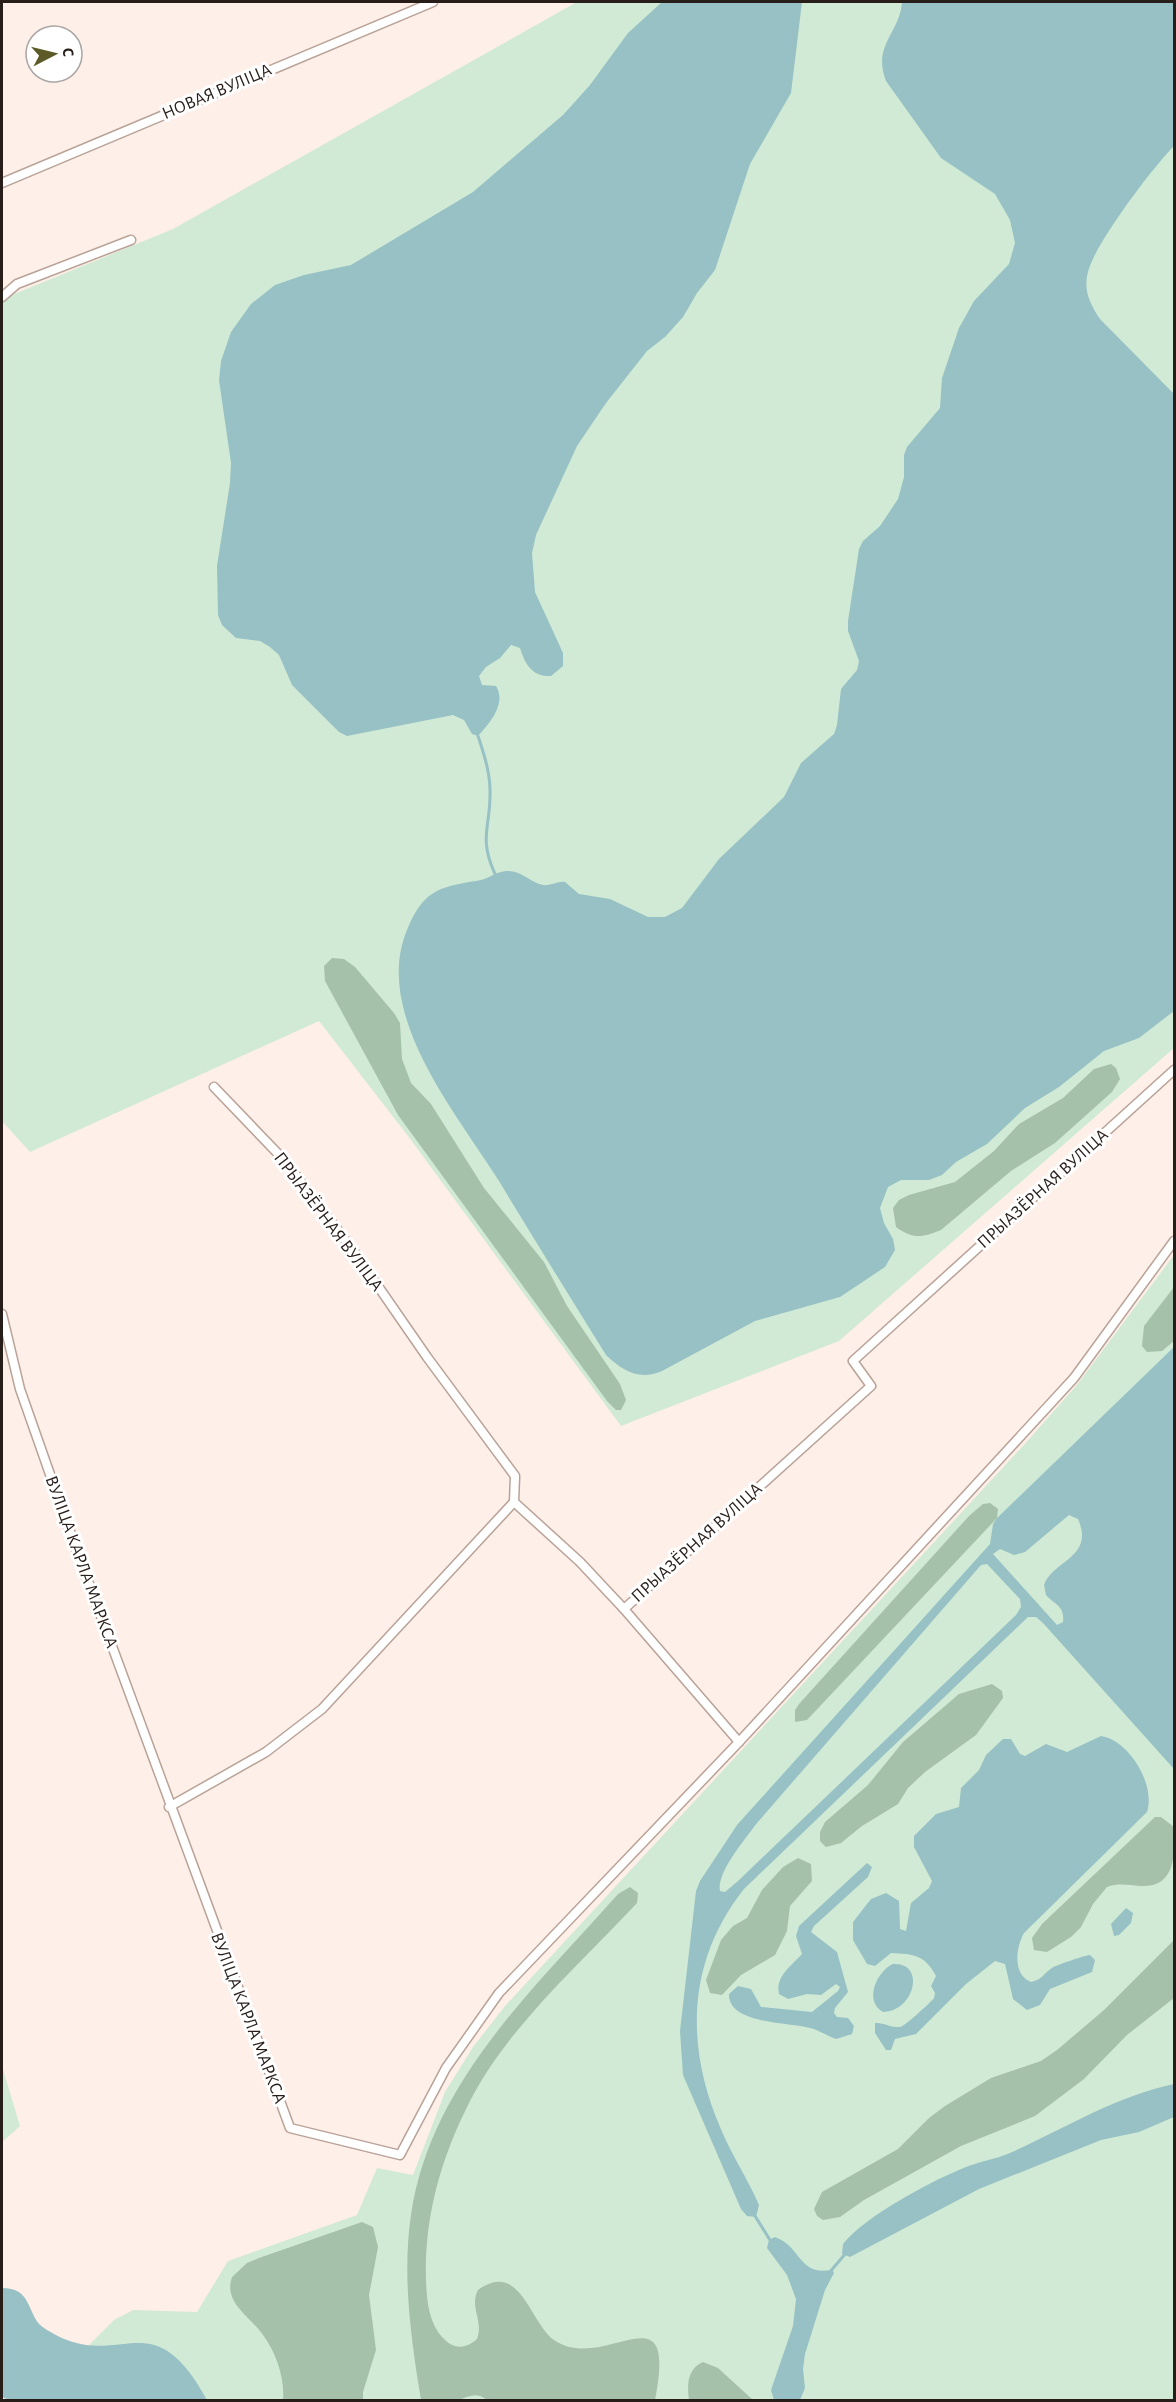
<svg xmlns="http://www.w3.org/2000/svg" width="1176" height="2402" font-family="'Alegreya Sans',sans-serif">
	<rect width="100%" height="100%" fill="#feefe8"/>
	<!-- green -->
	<g fill="#d1ead5">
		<path d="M 577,2 L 1174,2 L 1174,1048 L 839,1341 L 621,1426 L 408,1136 L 319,1021 L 30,1152 L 2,1121 L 2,299 L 173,229 Z"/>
		<path d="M 1174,1255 L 1174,2400 L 207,2400 L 176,2358 L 89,2345 L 114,2320 L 133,2310 L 197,2312 L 228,2261 L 357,2215 L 377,2168 L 413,2175 L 445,2092 L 473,2047 L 505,2006 L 1022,1447 L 1076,1386 Z"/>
		<path d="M 2,2066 L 20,2126 L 2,2142 Z"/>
	</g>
	<!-- forest -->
	<g fill="#a5c1aa">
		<path d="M 332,958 L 344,959 L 355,967 L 394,1013 L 400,1023 L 402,1059 L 411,1083 L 431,1104 L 484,1188 L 544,1262 L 567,1306 L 620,1384 L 626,1400 L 621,1410 L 616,1410 L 607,1401 L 398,1115 L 325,981 L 324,966 Z"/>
		<path d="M 1111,1064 L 1116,1068 L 1120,1079 L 1112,1092 L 1055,1143 L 1011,1171 L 941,1230 C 922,1238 912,1239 896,1227 L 893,1208 L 899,1200 L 909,1195 L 955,1182 L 994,1151 L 1019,1124 L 1063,1098 L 1094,1069 Z"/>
		<path d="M 1174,1287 L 1174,1341 L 1162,1351 L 1147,1352 L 1142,1346 L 1144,1326 Z"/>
		<path d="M 990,1503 L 998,1509 L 997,1518 L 807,1720 L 795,1722 L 795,1710 L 799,1704 L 969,1516 L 983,1504 Z"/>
		<path d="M 992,1684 L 1002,1691 L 1003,1698 L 976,1735 L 925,1772 L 908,1788 L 898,1804 L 862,1826 L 841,1843 L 826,1847 L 820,1841 L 820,1832 L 825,1822 L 868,1785 L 903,1742 L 959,1694 Z"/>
		<path d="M 1155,1817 L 1161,1817 L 1174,1827 C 1175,1855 1176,1888 1140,1886 C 1128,1885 1118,1883 1107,1887 L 1093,1904 L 1081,1927 L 1071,1937 L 1047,1952 L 1034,1950 L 1032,1938 L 1042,1924 Z"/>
		<path d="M 798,1858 L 811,1864 L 812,1881 L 790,1906 L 787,1931 L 775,1955 L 741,1975 L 722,1995 L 710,1993 L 706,1980 L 721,1940 L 733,1926 L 747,1918 L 762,1890 L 783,1867 Z"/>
		<path d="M 630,1887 L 638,1893 L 637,1903 C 581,1963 507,2028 470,2101 C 441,2158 424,2217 426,2281 C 427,2302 429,2325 445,2340 C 455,2350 467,2348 477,2339 C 484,2321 469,2307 478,2290 C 520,2259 530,2323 554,2340 C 605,2375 678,2283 655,2400 L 487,2400 C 474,2390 468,2399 455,2400 C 444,2402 432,2401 421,2400 C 411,2340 402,2275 411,2215 C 430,2083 535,1988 618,1894 Z"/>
		<path d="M 1174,1940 L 1174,1998 L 1127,2035 L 1084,2079 L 1035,2116 L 961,2146 L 864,2200 L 840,2217 L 823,2220 L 817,2216 L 814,2209 L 822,2192 L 898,2149 L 929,2118 L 945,2106 L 991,2078 L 1041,2061 L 1057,2050 L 1104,2010 Z"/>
		<path d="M 362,2222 L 373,2227 L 378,2247 L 369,2295 L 376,2350 L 363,2392 L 363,2400 L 283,2400 C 285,2379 276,2352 263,2335 C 250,2316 223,2303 232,2277 L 247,2263 L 259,2258 Z"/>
		<path d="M 703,2362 L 718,2368 L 753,2400 L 689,2400 C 687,2385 687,2369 703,2362 Z"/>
	</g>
	<!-- water -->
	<g fill="#97c1c4" fill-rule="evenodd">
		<path d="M 662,2 L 802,2 L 791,93 L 750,164 L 715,270 L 697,293 L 683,317 L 665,337 L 647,351 L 606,403 L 577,446 L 536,535 L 532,553 L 535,592 L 563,653 L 563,666 L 551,676 C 532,677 525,664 520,648 L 511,645 L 500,658 L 486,667 L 479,676 L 482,685 L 496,686 C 507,704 489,724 478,736 L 472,734 L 464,720 L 453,715 L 347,736 L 339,732 L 292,685 L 279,655 L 270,647 L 260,641 L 236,638 L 222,625 L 218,615 L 217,566 L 230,483 L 231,463 L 219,380 L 221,361 L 231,332 L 251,304 L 275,285 L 304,275 L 351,265 L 473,192 L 563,115 L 590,85 L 628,33 Z"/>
		<path d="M 902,2 L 1174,2 L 1174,146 C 1153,167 1094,245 1088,272 C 1083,290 1090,304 1100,319 L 1174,394 L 1174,1011 L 1139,1038 L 1104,1051 L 1059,1087 L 1025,1108 L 987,1144 L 956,1162 L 942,1175 L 929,1180 L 901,1180 L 888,1187 L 880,1208 L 884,1223 L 893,1239 L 895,1250 L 885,1267 L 840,1297 L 755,1321 L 662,1371 C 639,1381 623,1371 606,1355 C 570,1297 534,1239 499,1181 C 457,1114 372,1014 407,930 C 423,891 438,887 476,881 C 487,880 495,872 506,871 C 521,870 530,882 543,885 C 551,886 558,881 565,882 L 579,894 L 610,899 L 648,917 L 665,917 L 682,908 L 719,859 L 784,797 L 801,763 L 834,734 L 837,725 L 841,689 L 857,670 L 859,661 L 848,631 L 848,621 L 859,549 L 863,541 L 880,526 L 898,499 L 904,477 L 904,455 L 907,447 L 940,408 L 942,378 L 959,328 L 974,301 L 1009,264 L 1015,243 L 1010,220 L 995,194 L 941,158 L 886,81 C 872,45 900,33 902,2 Z"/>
		<path d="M 1174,1347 L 1174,1769 L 1043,1623 L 1036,1617 L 1028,1617 L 744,1889 C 687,1961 685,2045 720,2127 C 731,2154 748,2179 759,2205 L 756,2217 L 747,2216 L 741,2209 L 683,2075 L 680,2031 L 696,1891 L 700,1881 L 737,1825 L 990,1544 L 993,1524 L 997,1518 ZM 1069,1515 L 1078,1519 C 1095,1558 1053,1560 1044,1585 L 1046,1595 C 1055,1605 1065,1606 1063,1622 L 1057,1625 L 993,1554 L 1000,1549 L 1014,1555 L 1025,1552 ZM 987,1564 L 1020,1599 L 1021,1607 L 1016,1615 L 738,1881 L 725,1892 L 720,1891 C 716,1873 746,1838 757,1823 L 981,1565 Z"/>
		<path d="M 1101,1736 C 1129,1740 1156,1785 1147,1812 L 1024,1933 C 1016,1947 1012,1974 1031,1982 C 1042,1980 1044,1973 1052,1968 C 1056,1965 1086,1955 1090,1955 L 1095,1960 L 1092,1972 L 1050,1989 L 1040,2005 L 1027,2010 L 1013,1999 L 1005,1964 L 995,1961 L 966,1984 L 916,2034 L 895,2039 L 891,2050 L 886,2050 L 875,2033 L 875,2023 C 883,2022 891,2028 900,2027 C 904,2027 930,2003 934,1998 L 935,1993 L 931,1986 L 936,1976 C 925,1955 914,1954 891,1953 L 875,1966 L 867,1964 L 853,1940 L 853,1922 L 871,1899 L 886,1893 L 899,1901 L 900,1929 L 906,1931 L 911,1903 L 929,1888 L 932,1881 L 914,1847 L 914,1836 L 936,1814 L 959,1807 L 961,1788 L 979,1770 L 986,1755 L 1003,1739 L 1011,1739 L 1020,1754 L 1025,1756 L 1046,1744 L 1067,1752 Z"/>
		<path d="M 867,1863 L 872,1867 L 868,1877 L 814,1926 L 811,1932 L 837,1952 L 848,1992 L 835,2008 L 834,2013 L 837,2017 L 848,2018 L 854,2026 L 852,2034 L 836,2039 C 827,2036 819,2030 810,2028 C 788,2022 728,2024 729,1994 L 738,1986 L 751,1989 L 761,2007 L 812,2012 L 838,1991 L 840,1987 L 836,1984 L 821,1995 L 807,1994 L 788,1999 L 779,1994 C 775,1977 791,1966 802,1954 L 796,1936 L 799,1926 Z"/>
		<path d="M 1126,1908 L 1133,1913 L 1131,1923 L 1119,1935 L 1114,1936 L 1111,1924 Z"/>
		<path d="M 893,1964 C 926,1962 915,2011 883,2012 C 863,2001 877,1971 893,1964 Z"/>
		<path d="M 1174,2084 L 1174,2117 L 1139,2132 L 1101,2140 L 979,2189 L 850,2257 L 842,2254 L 843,2244 C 865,2216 933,2180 966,2167 C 981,2161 996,2159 1010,2153 C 1064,2129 1116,2096 1174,2084 Z"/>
		<path d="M 775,2237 C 802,2247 798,2276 832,2270 L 834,2273 L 825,2290 L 805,2354 L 803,2369 L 805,2388 L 800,2400 L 774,2400 L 771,2390 L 793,2326 L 796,2299 L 787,2275 L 767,2248 L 769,2240 Z"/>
		<path d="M 2,2288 C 30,2288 27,2309 39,2324 C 43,2328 49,2331 54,2334 C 121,2371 152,2299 207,2400 L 9,2400 L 2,2397 Z"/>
	</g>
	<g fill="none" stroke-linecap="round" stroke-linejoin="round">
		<!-- stream -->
		<g stroke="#97c1c4" stroke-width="3">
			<path d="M 478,736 C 484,754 490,772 490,791 C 491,827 478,837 495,874"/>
			<path d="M 755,2216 L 770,2240"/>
			<path d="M 829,2273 L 846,2253"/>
		</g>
		<defs>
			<g id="minor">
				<path d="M 2,183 L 433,2"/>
				<path d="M 2,297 L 17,284 L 131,240"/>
				<path d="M 214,1087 L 285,1161 L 353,1250 L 427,1357 L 515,1476 L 514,1502 L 580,1562 L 624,1609 L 871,1386 L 853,1361 L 1174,1070"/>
				<path d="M 2,1314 L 20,1389 L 78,1554 L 290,2128 L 400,2155 L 446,2068 L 499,1993 L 739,1742 L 1074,1378 L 1174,1241"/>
				<path d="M 624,1609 L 739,1742"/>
				<path d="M 169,1807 L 266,1752 L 322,1709 L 514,1502"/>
			</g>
		</defs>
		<!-- minor casing -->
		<use href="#minor" stroke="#b9a297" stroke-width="11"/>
		<!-- minor -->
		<use href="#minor" stroke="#fff" stroke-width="8"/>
	</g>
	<g text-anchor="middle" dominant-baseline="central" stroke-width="6" stroke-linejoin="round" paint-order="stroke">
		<!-- street labels -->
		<g font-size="18" fill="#271e1a" stroke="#fff">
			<text transform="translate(217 92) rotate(-23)">НОВАЯ ВУЛІЦА</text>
			<text transform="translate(1043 1189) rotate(-42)">ПРЫАЗЁРНАЯ ВУЛІЦА</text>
			<text transform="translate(328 1222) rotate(53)">ПРЫАЗЁРНАЯ ВУЛІЦА</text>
			<text transform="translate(697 1543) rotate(-42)">ПРЫАЗЁРНАЯ ВУЛІЦА</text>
			<text transform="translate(81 1562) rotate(70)">ВУЛІЦА КАРЛА МАРКСА</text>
			<text transform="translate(248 2018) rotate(69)">ВУЛІЦА КАРЛА МАРКСА</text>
		</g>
	</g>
	<!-- border -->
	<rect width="1176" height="2402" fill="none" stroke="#271e1a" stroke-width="6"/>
	<!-- north arrow -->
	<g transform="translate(54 54) rotate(83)"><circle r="28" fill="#ffffff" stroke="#a9a5a3" stroke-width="1.5"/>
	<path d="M0-4.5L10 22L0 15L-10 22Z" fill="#5c5b28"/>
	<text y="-9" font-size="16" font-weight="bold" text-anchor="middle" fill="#271e1a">С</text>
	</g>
</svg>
